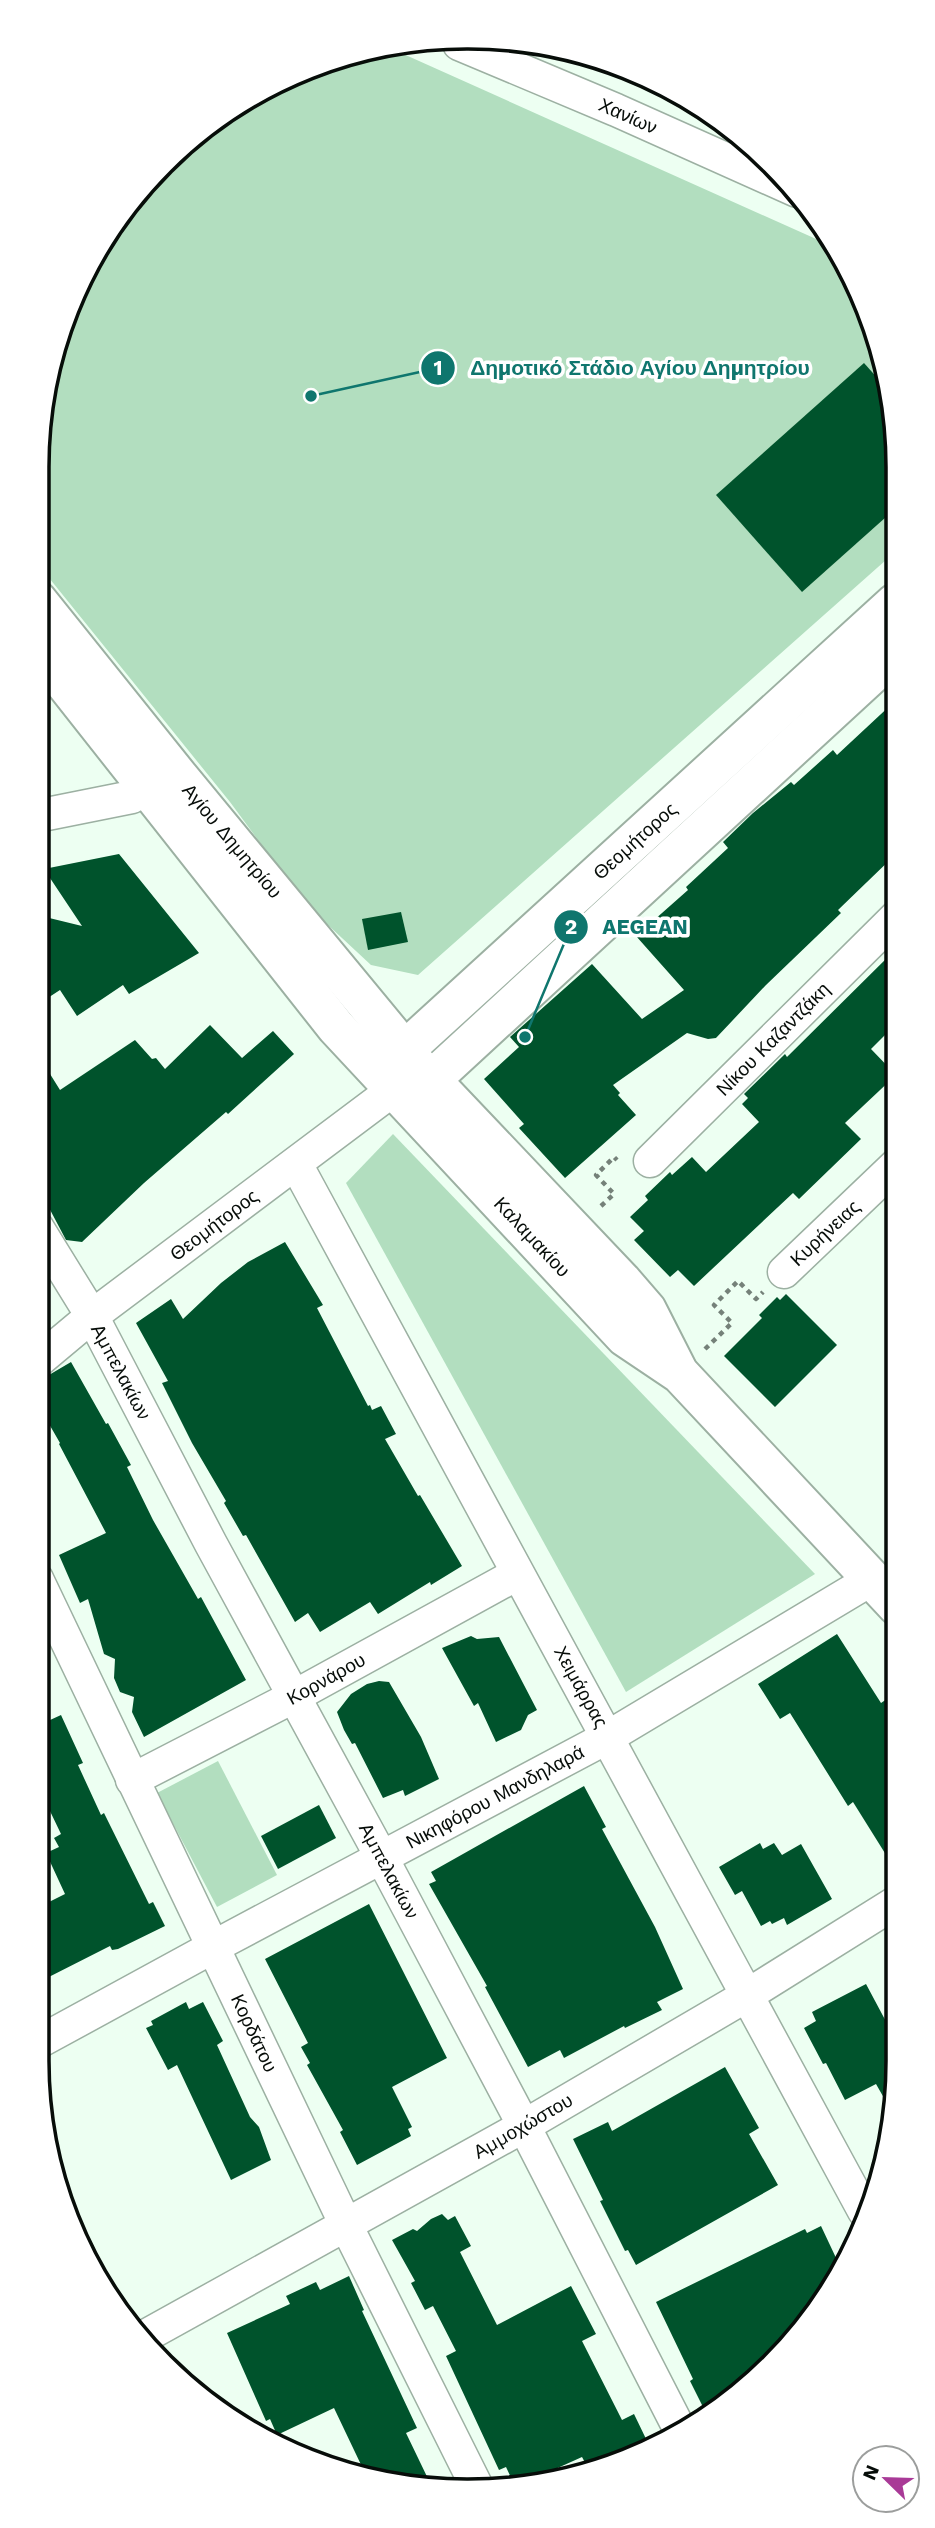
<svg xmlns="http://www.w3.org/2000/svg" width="935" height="2528" font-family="'Work Sans',sans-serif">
	<rect width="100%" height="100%" fill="#edfff2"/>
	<!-- green -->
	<g fill="#b2debf">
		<path d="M 390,48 L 834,247 L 854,277 L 895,411 L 895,552 L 418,975 L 371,965 L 328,925 L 323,928 L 230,802 L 37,563 L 37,467 L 52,356 L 126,205 L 252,94 Z"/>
		<path d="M 393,1134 L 815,1574 L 626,1692 L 346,1183 Z"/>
		<path d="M 218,1761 L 277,1875 L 217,1907 L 157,1793 Z"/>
	</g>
	<!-- building -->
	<g fill="#00532c">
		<path d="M 864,363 L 888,390 L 895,411 L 895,509 L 802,592 L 716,495 Z"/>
		<path d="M 895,701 L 896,854 L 838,910 L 841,913 L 766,985 L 716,1038 L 708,1039 L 687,1033 L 613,1085 L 620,1093 L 618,1095 L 636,1115 L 565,1178 L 519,1128 L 524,1124 L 484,1079 L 519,1047 L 510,1037 L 592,964 L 642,1019 L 684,990 L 636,936 L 688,890 L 686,887 L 728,848 L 723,842 L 753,813 L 791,782 L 794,785 L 833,750 L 837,755 Z"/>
		<path d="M 119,854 L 199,953 L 129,994 L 123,985 L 77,1016 L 60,990 L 37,1005 L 37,915 L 82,926 L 44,869 Z"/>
		<path d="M 401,912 L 408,942 L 368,950 L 362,919 Z"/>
		<path d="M 896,949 L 896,1024 L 871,1049 L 896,1075 L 845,1123 L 861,1139 L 799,1199 L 793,1193 L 694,1286 L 678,1270 L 670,1277 L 634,1240 L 644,1231 L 630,1217 L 648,1200 L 645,1196 L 670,1172 L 672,1175 L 692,1157 L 706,1172 L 759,1122 L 742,1104 L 748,1098 L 744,1094 L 785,1054 L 787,1057 Z"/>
		<path d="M 210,1025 L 242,1058 L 273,1031 L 294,1054 L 228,1114 L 226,1112 L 144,1183 L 82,1242 L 66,1240 L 37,1185 L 37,1053 L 60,1090 L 135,1040 L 152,1059 L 156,1058 L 165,1069 Z"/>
		<path d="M 285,1242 L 323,1305 L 317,1308 L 368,1406 L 370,1405 L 372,1410 L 381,1406 L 396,1434 L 385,1439 L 418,1496 L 420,1495 L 462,1566 L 431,1585 L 430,1582 L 378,1614 L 370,1602 L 320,1632 L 308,1613 L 295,1622 L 246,1535 L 243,1536 L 224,1503 L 226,1501 L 192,1443 L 162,1383 L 168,1381 L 136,1323 L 171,1299 L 183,1319 L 221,1283 L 248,1262 Z"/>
		<path d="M 786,1294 L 837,1345 L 775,1407 L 724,1356 L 762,1318 L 759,1315 L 777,1297 L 780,1300 Z"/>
		<path d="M 71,1362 L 106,1424 L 108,1423 L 131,1465 L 127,1467 L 153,1520 L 198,1599 L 201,1597 L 246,1680 L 144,1737 L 132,1712 L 134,1697 L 120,1692 L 114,1678 L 115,1659 L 104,1654 L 88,1599 L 80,1603 L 59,1555 L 106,1533 L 59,1444 L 60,1443 L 37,1403 L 37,1382 Z"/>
		<path d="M 837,1634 L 881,1703 L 897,1692 L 898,1874 L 853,1802 L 848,1806 L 790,1713 L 780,1719 L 758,1684 Z"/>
		<path d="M 471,1636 L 477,1639 L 499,1637 L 537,1710 L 528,1715 L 521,1730 L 496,1742 L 478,1703 L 474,1706 L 442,1648 Z"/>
		<path d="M 379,1681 L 389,1682 L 421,1737 L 439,1779 L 405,1796 L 403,1790 L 383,1798 L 355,1743 L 352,1744 L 344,1730 L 337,1712 L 351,1694 L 367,1684 Z"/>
		<path d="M 61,1715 L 83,1763 L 78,1765 L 101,1815 L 104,1813 L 149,1904 L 153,1902 L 165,1926 L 118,1949 L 112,1950 L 110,1946 L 37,1983 L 37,1908 L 65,1894 L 46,1853 L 59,1847 L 54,1838 L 61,1834 L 37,1784 L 37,1726 Z"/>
		<path d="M 584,1786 L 606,1827 L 602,1829 L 655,1927 L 683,1989 L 657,2002 L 662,2010 L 625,2028 L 624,2026 L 564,2058 L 560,2050 L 528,2067 L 485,1987 L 487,1986 L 429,1884 L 436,1881 L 431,1872 Z"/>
		<path d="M 319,1805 L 336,1838 L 278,1869 L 261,1836 Z"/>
		<path d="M 760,1843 L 763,1849 L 774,1843 L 782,1855 L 801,1844 L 832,1899 L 787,1925 L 784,1918 L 772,1924 L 770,1921 L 761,1926 L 742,1891 L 735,1895 L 719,1867 Z"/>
		<path d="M 369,1904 L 447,2058 L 392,2087 L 412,2127 L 408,2129 L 411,2136 L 357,2165 L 340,2132 L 343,2130 L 307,2065 L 310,2063 L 301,2047 L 308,2043 L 265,1959 Z"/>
		<path d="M 866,1984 L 898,2044 L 892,2112 L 876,2084 L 845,2100 L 826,2063 L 823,2064 L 804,2028 L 816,2021 L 812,2012 Z"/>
		<path d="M 186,2002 L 189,2009 L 203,2002 L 223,2041 L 217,2045 L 250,2117 L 259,2127 L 271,2160 L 231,2180 L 177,2065 L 168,2070 L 146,2028 L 153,2025 L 151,2021 Z"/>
		<path d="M 725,2067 L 759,2128 L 749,2134 L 778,2185 L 636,2265 L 628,2250 L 625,2251 L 600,2201 L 603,2200 L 573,2139 L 608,2122 L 612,2131 Z"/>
		<path d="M 442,2214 L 448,2220 L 455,2216 L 471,2246 L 460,2252 L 497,2325 L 571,2286 L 596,2334 L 582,2341 L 622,2420 L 634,2414 L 648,2443 L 588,2468 L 582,2457 L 522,2484 L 514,2484 L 506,2467 L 499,2470 L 446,2356 L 456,2351 L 433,2306 L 425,2310 L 411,2283 L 415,2281 L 392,2240 L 413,2229 L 417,2231 L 431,2219 Z"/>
		<path d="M 821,2226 L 837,2260 L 837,2266 L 809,2322 L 708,2417 L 690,2381 L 693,2379 L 656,2302 L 805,2229 L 807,2233 Z"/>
		<path d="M 349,2276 L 364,2310 L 362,2311 L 417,2428 L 406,2433 L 432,2487 L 411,2488 L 364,2471 L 334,2408 L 277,2435 L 270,2419 L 266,2421 L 227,2333 L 290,2304 L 286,2296 L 316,2282 L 320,2290 Z"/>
	</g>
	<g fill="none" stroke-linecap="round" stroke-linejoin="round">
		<defs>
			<g id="minor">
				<path d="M 459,44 L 616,110 L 797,191"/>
				<path d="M 37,816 L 132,797 L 146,787 L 169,780"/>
				<path d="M 650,1161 L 896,917"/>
				<path d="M 296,1164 L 864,2211"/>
				<path d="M 37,1227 L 92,1316 L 211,1544 L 382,1858 L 524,2126 L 680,2430"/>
				<path d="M 784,1272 L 896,1165"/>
				<path d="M 37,1362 L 92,1316 L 393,1090 L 399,1068"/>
				<path d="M 37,1579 L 346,2225 L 476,2485"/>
				<path d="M 132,1780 L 293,1697 L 517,1574"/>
				<path d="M 37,2043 L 213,1947 L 608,1737 L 872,1579"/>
				<path d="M 140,2339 L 524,2126 L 746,1996 L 898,1901"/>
			</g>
			<g id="tertiary">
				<path d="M 405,1050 L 895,603"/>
				<path d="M 400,1088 L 431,1080 L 895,653"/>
			</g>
			<g id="secondary">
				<path d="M 37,600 L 179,777 L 416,1064 L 622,1281 L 647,1310 L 677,1369"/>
				<path d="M 37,648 L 336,1027 L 625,1337 L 680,1374 L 897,1606"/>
			</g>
		</defs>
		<!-- minor casing -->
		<use href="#minor" stroke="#9cb0a2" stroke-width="35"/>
		<!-- tertiary casing -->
		<use href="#tertiary" stroke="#9cb0a2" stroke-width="42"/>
		<!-- secondary casing -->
		<use href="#secondary" stroke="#9cb0a2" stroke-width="42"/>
		<!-- path -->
		<g stroke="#758179" stroke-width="4.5" stroke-dasharray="5 5" stroke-linecap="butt">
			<path d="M 601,1206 L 614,1194 L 596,1175 L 614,1157 L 617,1160"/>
			<path d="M 705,1349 L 732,1323 L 714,1305 L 738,1281 L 756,1299 L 763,1292"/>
			<path d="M 890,1944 L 898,1959"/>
		</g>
		<!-- minor -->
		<use href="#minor" stroke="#fff" stroke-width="32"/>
		<!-- tertiary -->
		<use href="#tertiary" stroke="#fff" stroke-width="38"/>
		<!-- secondary -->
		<use href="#secondary" stroke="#fff" stroke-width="38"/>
	</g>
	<g text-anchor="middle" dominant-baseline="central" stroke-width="7" stroke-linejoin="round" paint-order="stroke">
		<!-- street labels -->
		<g font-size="19" fill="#070d09" stroke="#fff">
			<text transform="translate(628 116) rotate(24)">Χανίων</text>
			<text transform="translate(232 841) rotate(50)">Αγίου Δημητρίου</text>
			<text transform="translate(635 841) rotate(-42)">Θεομήτορος</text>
			<text transform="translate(773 1039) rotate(-45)">Νίκου Καζαντζάκη</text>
			<text transform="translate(214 1225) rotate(-37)">Θεομήτορος</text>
			<text transform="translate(825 1233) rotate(-43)">Κυρήνειας</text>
			<text transform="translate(532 1237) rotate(47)">Καλαμακίου</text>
			<text transform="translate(121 1372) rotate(62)">Αμπελακίων</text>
			<text transform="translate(326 1679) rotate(-29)">Κορνάρου</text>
			<text transform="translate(581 1687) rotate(61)">Χειμάρρας</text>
			<text transform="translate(495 1797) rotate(-28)">Νικηφόρου Μανδηλαρά</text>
			<text transform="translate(389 1871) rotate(62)">Αμπελακίων</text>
			<text transform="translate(254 2033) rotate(65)">Κορδάτου</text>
			<text transform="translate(523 2126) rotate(-30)">Αμμοχώστου</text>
		</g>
	</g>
	<!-- crop -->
	<path d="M0 0H935V2528H0ZM467 49H468A418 418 0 0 1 886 467V2061A418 418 0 0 1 468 2479H467A418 418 0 0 1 49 2061V467A418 418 0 0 1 467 49Z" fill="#fff" fill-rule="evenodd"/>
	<path fill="none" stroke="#070d09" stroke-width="3.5" d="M467 49H468A418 418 0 0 1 886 467V2061A418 418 0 0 1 468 2479H467A418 418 0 0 1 49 2061V467A418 418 0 0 1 467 49Z"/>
	<!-- callouts -->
	<path fill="none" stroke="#0f766e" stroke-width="2.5" d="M311 396L438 368M525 1037L571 927"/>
	<g fill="#0f766e" stroke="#fff" stroke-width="2.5">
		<circle cx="311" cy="396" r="7"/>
		<circle cx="525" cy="1037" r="7"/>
		<circle cx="438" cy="368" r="18"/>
		<circle cx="571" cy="927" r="18"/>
	</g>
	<g font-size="21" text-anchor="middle" font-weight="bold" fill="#fff">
		<text x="438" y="375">1</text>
		<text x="571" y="934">2</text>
	</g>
	<g font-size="21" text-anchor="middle" font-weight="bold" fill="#0f766e" stroke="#fff" stroke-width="7" stroke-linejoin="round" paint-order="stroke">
		<text x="640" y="375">Δημοτικό Στάδιο Αγίου Δημητρίου</text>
		<text x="645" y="934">AEGEAN</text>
	</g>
	<!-- north arrow -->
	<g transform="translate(886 2479) rotate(293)"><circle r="33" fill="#ffffff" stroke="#9c9e9d" stroke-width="2"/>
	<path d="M0-5L12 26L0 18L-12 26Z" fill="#a93a97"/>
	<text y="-10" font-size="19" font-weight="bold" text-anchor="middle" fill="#070d09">N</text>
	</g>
</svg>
